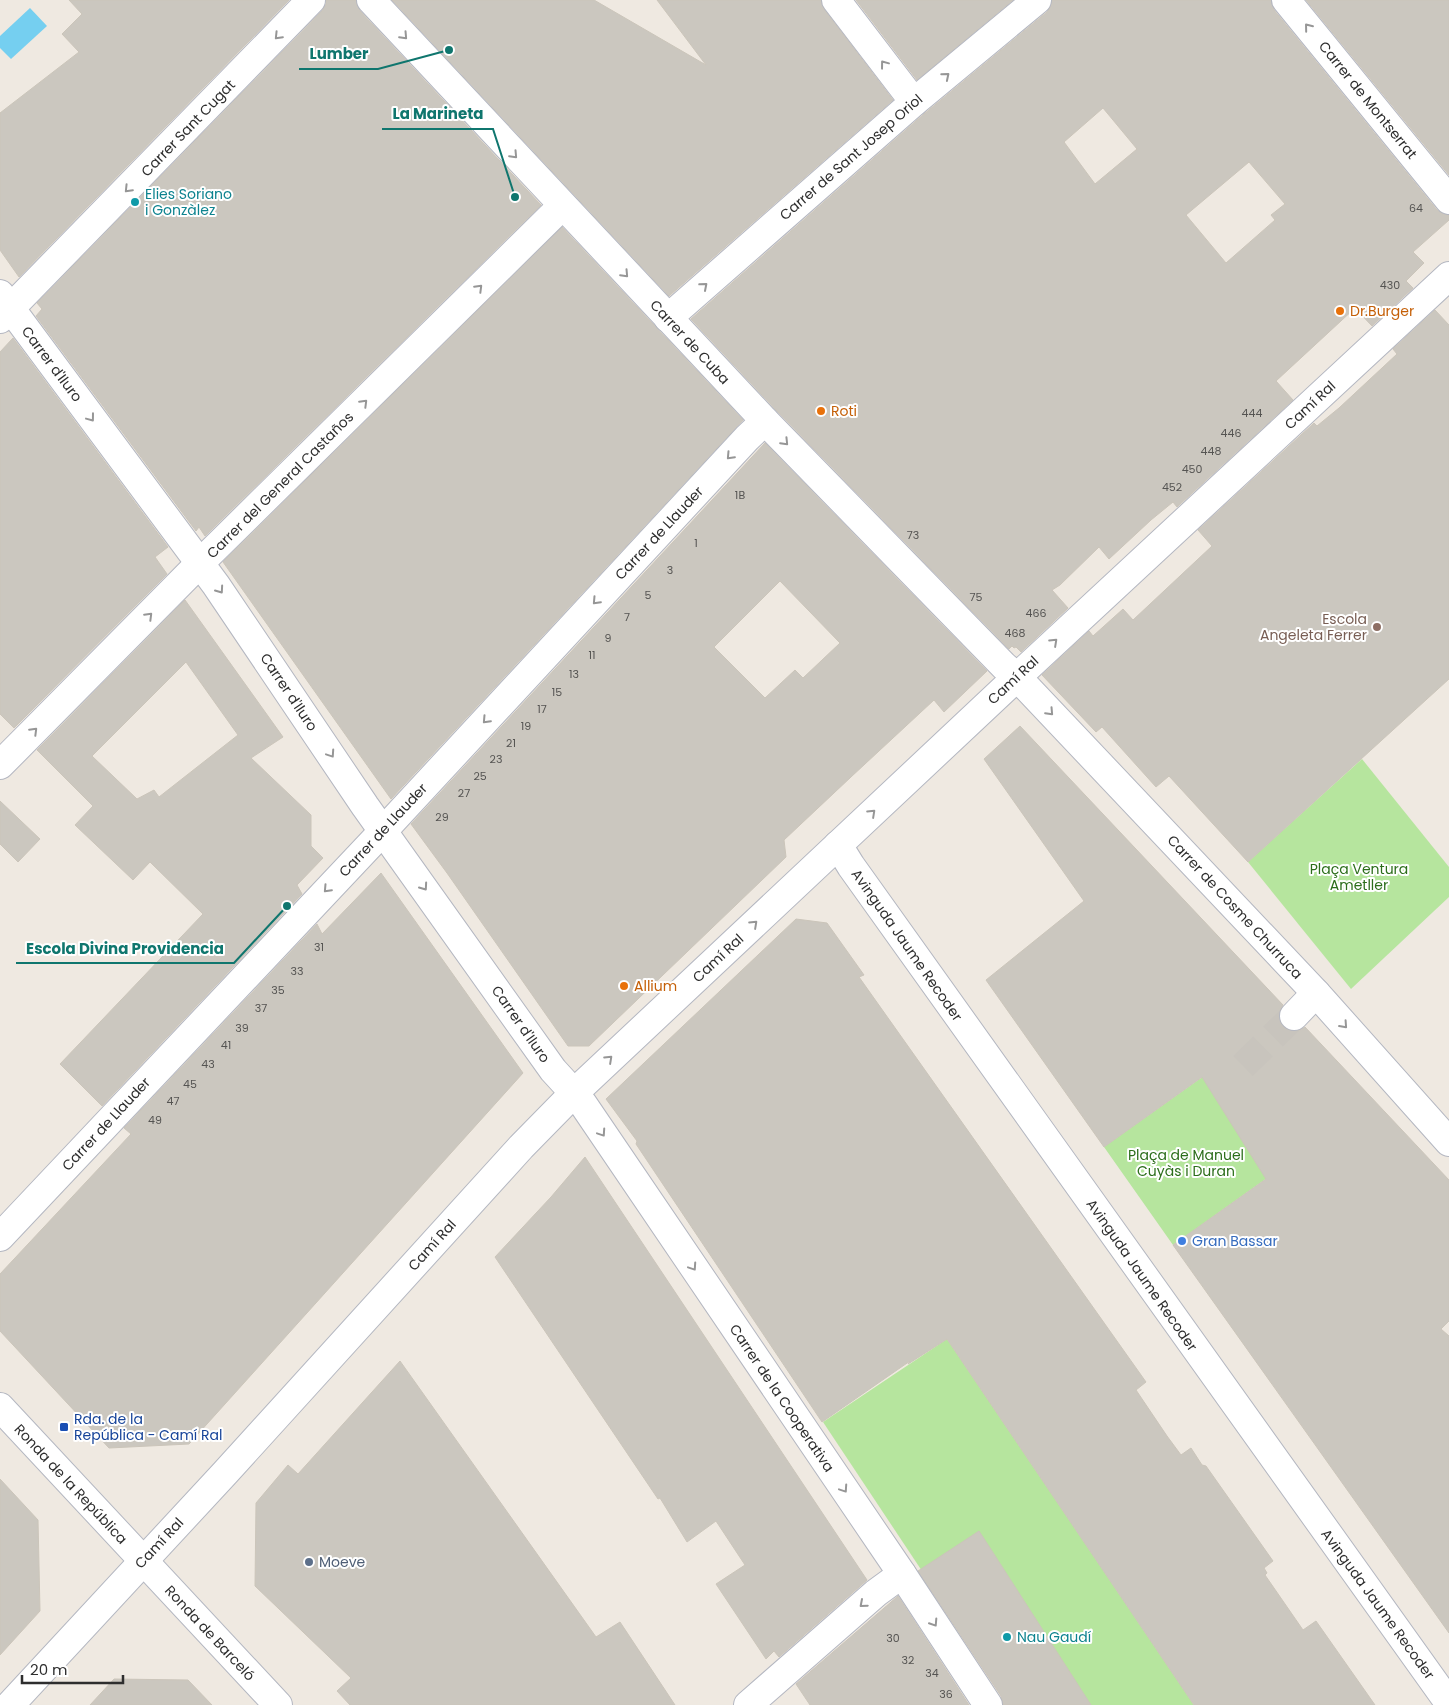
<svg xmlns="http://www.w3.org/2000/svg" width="1449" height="1705" font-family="Poppins,sans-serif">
	<rect width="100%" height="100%" fill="#efe9e1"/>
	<!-- green -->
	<g fill="#b6e59e">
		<path d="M 1362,759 L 1449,867 L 1449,897 L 1351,989 L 1248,862 Z"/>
		<path d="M 1229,1052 L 1267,1178 L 1173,1245 L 1104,1147 L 1201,1078 Z"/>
		<path d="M 947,1339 L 1194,1705 L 1011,1705 L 823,1422 Z"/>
	</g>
	<!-- water -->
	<path fill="#75cff0" d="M 30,8 L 47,26 L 11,59 L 0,48 L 0,36 Z"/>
	<!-- building -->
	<g fill="#cbc7bf" stroke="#cbc5ba" fill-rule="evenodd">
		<path d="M 69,0 L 289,0 L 19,277 L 0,250 L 0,113 L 79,52 L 62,34 L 82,14 Z"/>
		<path d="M 326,0 L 356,0 L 360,11 L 541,205 L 205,536 L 199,527 L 196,531 L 36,316 L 42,309 L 37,303 L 322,11 L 326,4 Z"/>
		<path d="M 392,0 L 594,0 L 706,65 L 657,0 L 821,0 L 824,9 L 893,100 L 669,296 Z"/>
		<path d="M 856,0 L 1013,0 L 917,80 Z"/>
		<path d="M 1052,0 L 1271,0 L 1274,10 L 1437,210 L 1443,214 L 1449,215 L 1449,220 L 1413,252 L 1424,263 L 1406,281 L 1413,288 L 1372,326 L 1355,308 L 1276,381 L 1293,400 L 1177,507 L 1173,502 L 1151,520 L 1109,559 L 1099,547 L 1060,585 L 1052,590 L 1068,608 L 1021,652 L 1016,647 L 1014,648 L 1012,646 L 1009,649 L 776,410 L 691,319 L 924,114 L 1047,12 L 1051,6 ZM 1103,108 L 1137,149 L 1095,184 L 1064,142 ZM 1249,162 L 1285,204 L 1271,215 L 1275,220 L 1226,263 L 1186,215 Z"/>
		<path d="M 1306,0 L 1449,0 L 1449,175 Z"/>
		<path d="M 562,227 L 743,420 L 391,799 L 223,562 Z"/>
		<path d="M 1435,310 L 1449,325 L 1449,679 L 1248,862 L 1169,776 L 1156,787 L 1102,727 L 1096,732 L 1042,675 L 1089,631 L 1093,636 L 1123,609 L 1133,620 L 1212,546 L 1198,530 L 1314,423 L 1317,426 L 1339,408 L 1397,354 L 1393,349 Z"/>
		<path d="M 13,338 L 168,547 L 155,557 L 167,574 L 14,728 L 0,714 L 0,352 Z"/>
		<path d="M 765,443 L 987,671 L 944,712 L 934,700 L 851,777 L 784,840 L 786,857 L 589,1046 L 568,1046 L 447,873 L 411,824 ZM 780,581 L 840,643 L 803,678 L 795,670 L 765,698 L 714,647 Z"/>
		<path d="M 185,600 L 283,737 L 251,758 L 311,815 L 311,846 L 323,858 L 297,885 L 302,894 L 102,1106 L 60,1064 L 203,914 L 150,862 L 133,880 L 75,825 L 93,806 L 37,750 ZM 186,662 L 238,735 L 159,797 L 154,790 L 137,799 L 92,756 Z"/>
		<path d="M 1020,726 L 1283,1005 L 1279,1013 L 1279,1020 L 1283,1027 L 1291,1031 L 1298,1031 L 1305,1027 L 1449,1180 L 1449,1321 L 1441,1329 L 1449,1336 L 1449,1633 L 1173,1245 L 1266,1179 L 1202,1077 L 1104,1147 L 986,980 L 1084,901 L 984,759 Z"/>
		<path d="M 0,801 L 40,839 L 18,862 L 0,844 Z"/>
		<path d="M 381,873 L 523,1073 L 189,1444 L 109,1448 L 0,1331 L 0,1274 L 131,1134 L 124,1128 L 317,924 L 322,934 Z"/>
		<path d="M 796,919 L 827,923 L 864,975 L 859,977 L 1146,1382 L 1136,1390 L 1167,1436 L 1181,1455 L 1191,1448 L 1202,1465 L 1206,1466 L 1273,1561 L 1264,1568 L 1267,1573 L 1265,1575 L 1303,1630 L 1316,1621 L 1375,1705 L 1194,1705 L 947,1339 L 908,1364 L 910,1361 L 822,1422 L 636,1144 L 637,1141 L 606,1099 Z"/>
		<path d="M 585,1157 L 867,1580 L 779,1657 L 774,1651 L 766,1659 L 716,1584 L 745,1565 L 716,1521 L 687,1542 L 660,1498 L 658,1499 L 495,1257 L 551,1197 Z"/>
		<path d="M 400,1361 L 596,1637 L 620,1622 L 675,1705 L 350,1705 L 337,1691 L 351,1678 L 255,1586 L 256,1503 L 288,1465 L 298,1474 Z"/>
		<path d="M 0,1479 L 38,1520 L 40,1611 L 0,1655 Z"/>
		<path d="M 979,1531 L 992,1551 L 1091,1705 L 1003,1705 L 1001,1696 L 918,1571 Z"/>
		<path d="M 898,1596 L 969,1705 L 810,1705 L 796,1684 Z"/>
		<path d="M 114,1679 L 188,1680 L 212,1705 L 90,1705 Z"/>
	</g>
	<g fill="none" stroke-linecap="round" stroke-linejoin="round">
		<!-- minor-tunnel -->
		<path stroke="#c8c4bd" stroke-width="28" stroke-dasharray="28 14" stroke-linecap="butt" d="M 1243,1066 L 1294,1016"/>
		<defs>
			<g id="minor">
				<path d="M 371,0 L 765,421 L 1004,666 L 1017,677 L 1316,993 L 1449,1142"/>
				<path d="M 836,0 L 914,102"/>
				<path d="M 1286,0 L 1449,200"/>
				<path d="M 0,294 L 216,585 L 365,806 L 553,1070 L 574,1093 L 583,1104 L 902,1574 L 988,1705"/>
				<path d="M 668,318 L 914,102 L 1037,0"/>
				<path d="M 0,319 L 311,0"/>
				<path d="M 0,765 L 199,564 L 562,206"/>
				<path d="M 838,845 L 851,866 L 1449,1703"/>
				<path d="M 1294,1016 L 1316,993"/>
				<path d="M 0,1237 L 384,830 L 747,438 L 765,421"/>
				<path d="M 0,1407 L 278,1705"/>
				<path d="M 10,1705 L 225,1473 L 521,1147 L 574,1093 L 1017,677 L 1449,276"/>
				<path d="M 748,1705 L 876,1593 L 902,1574"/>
			</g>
		</defs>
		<!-- minor casing -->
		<use href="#minor" stroke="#b4b7c1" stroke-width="30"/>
		<!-- minor -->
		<use href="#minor" stroke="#fff" stroke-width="28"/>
	</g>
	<!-- one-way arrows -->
	<defs><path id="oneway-chevron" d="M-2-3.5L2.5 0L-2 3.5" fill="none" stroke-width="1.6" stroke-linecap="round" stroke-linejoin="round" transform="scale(1.25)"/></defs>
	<g stroke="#969696">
		<use href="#oneway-chevron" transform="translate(1308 27) rotate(-129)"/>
		<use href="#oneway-chevron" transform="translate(278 36) rotate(134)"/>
		<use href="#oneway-chevron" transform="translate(404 36) rotate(47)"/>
		<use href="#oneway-chevron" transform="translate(884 64) rotate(-127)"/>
		<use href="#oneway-chevron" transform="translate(946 76) rotate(-40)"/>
		<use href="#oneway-chevron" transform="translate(514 155) rotate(47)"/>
		<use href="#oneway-chevron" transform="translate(128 189) rotate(134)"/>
		<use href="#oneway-chevron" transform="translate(625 274) rotate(47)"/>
		<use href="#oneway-chevron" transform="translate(704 286) rotate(-41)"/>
		<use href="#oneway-chevron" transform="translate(479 288) rotate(-45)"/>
		<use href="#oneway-chevron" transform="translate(364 403) rotate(-45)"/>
		<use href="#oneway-chevron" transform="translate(91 418) rotate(53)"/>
		<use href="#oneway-chevron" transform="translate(785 442) rotate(46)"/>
		<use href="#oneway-chevron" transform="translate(730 456) rotate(133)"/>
		<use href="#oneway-chevron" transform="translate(220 590) rotate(55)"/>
		<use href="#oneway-chevron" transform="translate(596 601) rotate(133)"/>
		<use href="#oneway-chevron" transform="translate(149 616) rotate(-45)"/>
		<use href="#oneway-chevron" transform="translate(1054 642) rotate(-43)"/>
		<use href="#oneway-chevron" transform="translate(1050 712) rotate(47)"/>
		<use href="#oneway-chevron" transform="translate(486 720) rotate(133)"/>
		<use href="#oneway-chevron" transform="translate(34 731) rotate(-45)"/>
		<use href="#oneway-chevron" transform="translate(331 754) rotate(56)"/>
		<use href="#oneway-chevron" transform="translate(872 813) rotate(-43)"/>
		<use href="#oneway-chevron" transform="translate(424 887) rotate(55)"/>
		<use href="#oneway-chevron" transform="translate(327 889) rotate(133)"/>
		<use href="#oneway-chevron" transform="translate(754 924) rotate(-43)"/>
		<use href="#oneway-chevron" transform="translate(1344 1025) rotate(48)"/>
		<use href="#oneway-chevron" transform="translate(609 1059) rotate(-43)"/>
		<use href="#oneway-chevron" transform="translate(602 1133) rotate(56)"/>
		<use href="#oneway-chevron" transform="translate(693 1267) rotate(56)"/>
		<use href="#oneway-chevron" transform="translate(844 1489) rotate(56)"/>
		<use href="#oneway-chevron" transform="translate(863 1604) rotate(139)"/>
		<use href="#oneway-chevron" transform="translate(934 1623) rotate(57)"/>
	</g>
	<!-- markers -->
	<g fill="#0f9aa8" stroke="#fff" stroke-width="2">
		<circle cx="135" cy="202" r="5"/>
		<circle cx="1007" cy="1637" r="5"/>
	</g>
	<g fill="#e8710a" stroke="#fff" stroke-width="2">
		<circle cx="1340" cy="311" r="5"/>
		<circle cx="821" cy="411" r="5"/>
		<circle cx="624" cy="986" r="5"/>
	</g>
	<circle fill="#8d6e63" stroke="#fff" stroke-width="2" cx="1377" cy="627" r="5"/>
	<circle fill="#3f7fe0" stroke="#fff" stroke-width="2" cx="1182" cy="1241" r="5"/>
	<rect fill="#1a4fb4" stroke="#fff" stroke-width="2" x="59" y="1422" width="10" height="10" rx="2.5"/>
	<circle fill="#5c6f8a" stroke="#fff" stroke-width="2" cx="309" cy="1562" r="5"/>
	<g text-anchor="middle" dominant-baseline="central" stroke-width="4" stroke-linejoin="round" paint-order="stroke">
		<!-- number labels -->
		<g font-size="11" fill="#555452">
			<text x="1416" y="208">64</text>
			<text x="1390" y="285">430</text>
			<text x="1252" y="413">444</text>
			<text x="1231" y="433">446</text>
			<text x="1211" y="451">448</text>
			<text x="1192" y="469">450</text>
			<text x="1172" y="487">452</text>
			<text x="740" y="495">1B</text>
			<text x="913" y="535">73</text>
			<text x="696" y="543">1</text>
			<text x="670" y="570">3</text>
			<text x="648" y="595">5</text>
			<text x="976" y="597">75</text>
			<text x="1036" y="613">466</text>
			<text x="627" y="617">7</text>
			<text x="1015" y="633">468</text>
			<text x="608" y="638">9</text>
			<text x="592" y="655">11</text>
			<text x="574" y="674">13</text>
			<text x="557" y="692">15</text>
			<text x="542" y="709">17</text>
			<text x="526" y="726">19</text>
			<text x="511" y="743">21</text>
			<text x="496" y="759">23</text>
			<text x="480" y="776">25</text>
			<text x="464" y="793">27</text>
			<text x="442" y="817">29</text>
			<text x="319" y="947">31</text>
			<text x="297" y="971">33</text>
			<text x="278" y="990">35</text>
			<text x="261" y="1008">37</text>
			<text x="242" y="1028">39</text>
			<text x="226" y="1045">41</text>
			<text x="208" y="1064">43</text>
			<text x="190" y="1084">45</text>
			<text x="173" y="1101">47</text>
			<text x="155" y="1120">49</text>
			<text x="893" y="1638">30</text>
			<text x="908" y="1660">32</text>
			<text x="932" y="1673">34</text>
			<text x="946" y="1694">36</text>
		</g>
		<!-- street labels -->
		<g font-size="14" fill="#2e2e2e" stroke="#fff">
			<text transform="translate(1368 100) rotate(51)">Carrer de Montserrat</text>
			<text transform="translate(188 128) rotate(-46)">Carrer Sant Cugat</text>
			<text transform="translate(851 157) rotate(-41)">Carrer de Sant Josep Oriol</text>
			<text transform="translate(690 342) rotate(47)">Carrer de Cuba</text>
			<text transform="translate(52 364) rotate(53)">Carrer d'Iluro</text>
			<text transform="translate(1310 405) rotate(-43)">Camí Ral</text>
			<text transform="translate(280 485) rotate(-45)">Carrer del General Castaños</text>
			<text transform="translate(659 533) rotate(-47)">Carrer de Llauder</text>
			<text transform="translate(1013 680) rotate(-43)">Camí Ral</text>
			<text transform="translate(289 692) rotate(56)">Carrer d'Iluro</text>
			<text transform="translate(383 830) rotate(-47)">Carrer de Llauder</text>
			<text transform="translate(1235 907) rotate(47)">Carrer de Cosme Churruca</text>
			<text transform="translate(907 945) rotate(55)">Avinguda Jaume Recoder</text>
			<text transform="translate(718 958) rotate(-43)">Camí Ral</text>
			<text transform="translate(521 1024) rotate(55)">Carrer d'Iluro</text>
			<text transform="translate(106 1124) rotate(-47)">Carrer de Llauder</text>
			<text transform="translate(432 1245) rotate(-48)">Camí Ral</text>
			<text transform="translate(1142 1275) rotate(55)">Avinguda Jaume Recoder</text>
			<text transform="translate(782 1398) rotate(56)">Carrer de la Cooperativa</text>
			<text transform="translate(71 1484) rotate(47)">Ronda de la República</text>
			<text transform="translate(159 1543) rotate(-47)">Camí Ral</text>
			<text transform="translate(1378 1604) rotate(54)">Avinguda Jaume Recoder</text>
			<text transform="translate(210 1633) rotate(47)">Ronda de Barceló</text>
		</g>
		<!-- culture labels -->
		<g font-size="14" fill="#0d838f" stroke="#fff" text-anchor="start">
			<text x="145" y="194">Elies Soriano<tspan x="145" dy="16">i Gonzàlez</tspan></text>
			<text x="1017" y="1637">Nau Gaudí</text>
		</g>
		<!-- food labels -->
		<g font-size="14" fill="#c56008" stroke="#fff" text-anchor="start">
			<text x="1350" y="311">Dr.Burger</text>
			<text x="831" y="411">Roti</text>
			<text x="634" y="986">Allium</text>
		</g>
		<!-- education labels -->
		<g font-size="14" fill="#785e54" stroke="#fff" text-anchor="end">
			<text x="1367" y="619">Escola<tspan x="1367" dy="16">Angeleta Ferrer</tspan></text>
		</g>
		<!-- park labels -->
		<g font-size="14" fill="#2c6e1b" stroke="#fff">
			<text x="1359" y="869">Plaça Ventura<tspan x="1359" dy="16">Ametller</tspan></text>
			<text x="1186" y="1155">Plaça de Manuel<tspan x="1186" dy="16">Cuyàs i Duran</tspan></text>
		</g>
		<!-- shop labels -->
		<g font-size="14" fill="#366cbe" stroke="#fff" text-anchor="start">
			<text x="1192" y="1241">Gran Bassar</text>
		</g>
		<!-- transit labels -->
		<g font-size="14" fill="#164399" stroke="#fff" text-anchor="start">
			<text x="74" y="1419">Rda. de la<tspan x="74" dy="16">República - Camí Ral</tspan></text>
		</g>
		<!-- service labels -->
		<g font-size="14" fill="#4e5e75" stroke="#fff" text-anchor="start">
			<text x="319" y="1562">Moeve</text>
		</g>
	</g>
	<!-- callouts -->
	<path fill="none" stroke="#0f766e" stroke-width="2" d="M449 50L378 69H299M515 197L493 129H382M287 906L234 963H16"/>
	<g fill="#0f766e" stroke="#fff" stroke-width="2">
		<circle cx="449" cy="50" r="5"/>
		<circle cx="515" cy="197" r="5"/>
		<circle cx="287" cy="906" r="5"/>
	</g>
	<g font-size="15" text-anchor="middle" font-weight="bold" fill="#0f766e" stroke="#fff" stroke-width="4" stroke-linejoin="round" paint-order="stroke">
		<text x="339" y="59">Lumber</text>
		<text x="438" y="119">La Marineta</text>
		<text x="125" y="954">Escola Divina Providencia</text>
	</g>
	<!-- scale -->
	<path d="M22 1675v8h101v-8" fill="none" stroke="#2e2e2e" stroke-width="2.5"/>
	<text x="30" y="1675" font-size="15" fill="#2e2e2e" stroke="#ffffff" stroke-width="4" paint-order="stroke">20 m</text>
</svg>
